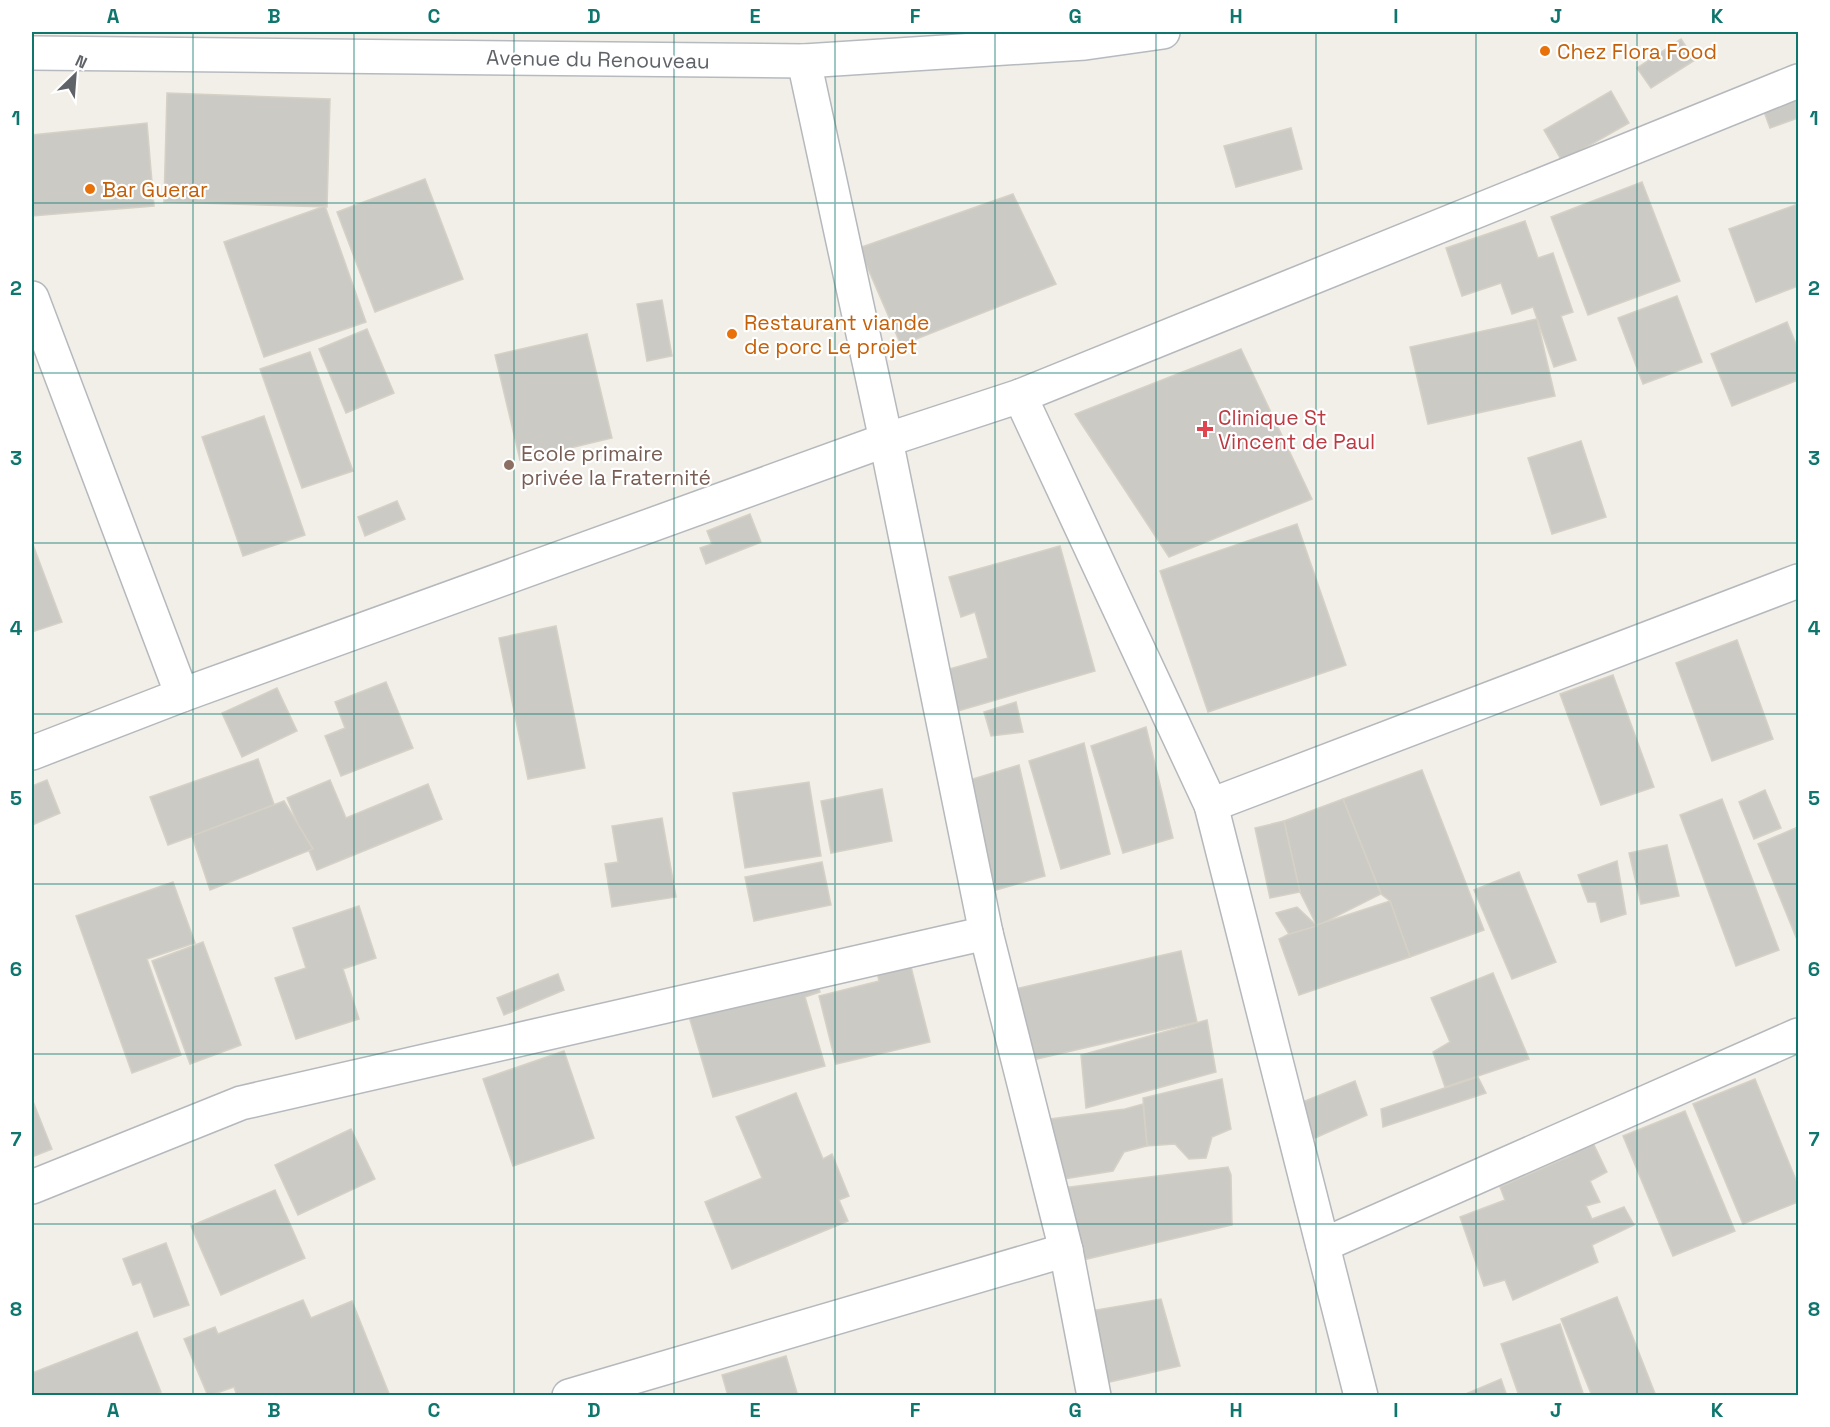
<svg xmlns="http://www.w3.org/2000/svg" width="1830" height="1427" font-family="'Space Grotesk',sans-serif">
	<rect width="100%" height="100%" fill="#f1efe8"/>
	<!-- building -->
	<g fill="#cccac5" stroke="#d6d1c6" stroke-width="1.5">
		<path d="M 1681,39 L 1695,60 L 1651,88 L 1637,68 Z"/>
		<path d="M 1611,91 L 1629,123 L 1562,161 L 1544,130 Z"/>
		<path d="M 167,93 L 330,99 L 327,207 L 164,202 Z"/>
		<path d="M 1798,97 L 1798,118 L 1770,128 L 1763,109 Z"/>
		<path d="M 147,123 L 154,206 L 32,216 L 32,135 Z"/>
		<path d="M 1291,128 L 1302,169 L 1236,187 L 1224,146 Z"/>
		<path d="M 425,179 L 463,279 L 375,312 L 337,212 Z"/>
		<path d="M 1642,182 L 1680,281 L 1588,315 L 1551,217 Z"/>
		<path d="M 1013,194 L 1056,284 L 901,345 L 859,248 Z"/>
		<path d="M 1798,204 L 1798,286 L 1756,302 L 1729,229 Z"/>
		<path d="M 325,206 L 366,322 L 264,357 L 224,242 Z"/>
		<path d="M 1525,221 L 1538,258 L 1553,253 L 1573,312 L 1561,316 L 1576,360 L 1554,367 L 1533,307 L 1512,314 L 1501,283 L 1462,296 L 1446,248 Z"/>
		<path d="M 1677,296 L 1702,362 L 1643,384 L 1618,318 Z"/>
		<path d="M 662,300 L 672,356 L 647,361 L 637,304 Z"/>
		<path d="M 1537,319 L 1555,396 L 1428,424 L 1410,347 Z"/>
		<path d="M 1787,322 L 1798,349 L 1798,380 L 1732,406 L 1711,354 Z"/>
		<path d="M 367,329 L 394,393 L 346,413 L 319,349 Z"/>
		<path d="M 587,334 L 612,438 L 520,460 L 495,355 Z"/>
		<path d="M 1241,349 L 1312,499 L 1169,557 L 1075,414 Z"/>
		<path d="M 310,352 L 353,471 L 302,488 L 260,369 Z"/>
		<path d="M 264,416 L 305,535 L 243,556 L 202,437 Z"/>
		<path d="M 1581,441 L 1606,517 L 1552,534 L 1528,458 Z"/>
		<path d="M 397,501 L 405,519 L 365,536 L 358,517 Z"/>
		<path d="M 750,514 L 761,542 L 706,564 L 700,548 L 712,544 L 707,531 Z"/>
		<path d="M 1297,524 L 1346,665 L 1208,712 L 1160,571 Z"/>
		<path d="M 32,542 L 62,622 L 32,632 Z"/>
		<path d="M 1060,546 L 1095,671 L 951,713 L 939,672 L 988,658 L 975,612 L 961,617 L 949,577 Z"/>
		<path d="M 556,626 L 585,768 L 528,779 L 499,638 Z"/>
		<path d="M 1737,640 L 1773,739 L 1712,761 L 1676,663 Z"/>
		<path d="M 1613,675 L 1654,787 L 1601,805 L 1560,694 Z"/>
		<path d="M 386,682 L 413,748 L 341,776 L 325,736 L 345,728 L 335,702 Z"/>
		<path d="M 277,688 L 297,731 L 242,757 L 222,713 Z"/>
		<path d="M 1016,702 L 1023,732 L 991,736 L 984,712 Z"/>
		<path d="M 1146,727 L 1173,838 L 1123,853 L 1091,746 Z"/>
		<path d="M 1084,743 L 1110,854 L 1061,869 L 1029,761 Z"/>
		<path d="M 258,759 L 275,807 L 168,845 L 150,797 Z"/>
		<path d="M 1019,765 L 1045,876 L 996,890 L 963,782 Z"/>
		<path d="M 1422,770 L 1484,930 L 1410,957 L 1390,901 L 1381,894 L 1343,799 Z"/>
		<path d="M 47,780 L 60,813 L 32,825 L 32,786 Z"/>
		<path d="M 330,780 L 346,818 L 428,784 L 442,819 L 317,870 L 287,798 Z"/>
		<path d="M 809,782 L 821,856 L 745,868 L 733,793 Z"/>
		<path d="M 882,789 L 892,841 L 831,853 L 821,801 Z"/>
		<path d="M 1765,790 L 1781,828 L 1754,839 L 1739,802 Z"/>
		<path d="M 1343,799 L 1381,894 L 1317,926 L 1300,892 L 1284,821 Z"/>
		<path d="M 1722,799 L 1779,950 L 1736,966 L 1680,815 Z"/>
		<path d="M 284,801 L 313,849 L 210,890 L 192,836 Z"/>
		<path d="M 662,818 L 676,897 L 612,907 L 605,864 L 618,862 L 612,826 Z"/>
		<path d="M 1284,821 L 1300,892 L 1270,898 L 1255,828 Z"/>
		<path d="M 1798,827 L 1798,942 L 1758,844 Z"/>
		<path d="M 1667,845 L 1679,896 L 1641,904 L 1629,853 Z"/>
		<path d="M 1617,861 L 1626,914 L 1601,922 L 1596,902 L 1588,902 L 1578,875 Z"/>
		<path d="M 822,862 L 831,905 L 754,921 L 745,877 Z"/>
		<path d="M 1519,872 L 1556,962 L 1512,979 L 1474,890 Z"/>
		<path d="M 173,882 L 195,943 L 147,959 L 181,1055 L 132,1073 L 76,916 Z"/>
		<path d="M 1390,901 L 1410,957 L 1299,995 L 1279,939 L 1289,934 Z"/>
		<path d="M 359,906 L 376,958 L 343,969 L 359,1019 L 296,1039 L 275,978 L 306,968 L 293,928 Z"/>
		<path d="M 1297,907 L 1317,926 L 1289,934 L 1276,913 Z"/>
		<path d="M 203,942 L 241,1045 L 190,1064 L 152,961 Z"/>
		<path d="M 1181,951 L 1197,1022 L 1028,1061 L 1011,990 Z"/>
		<path d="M 908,955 L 930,1042 L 836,1064 L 819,996 L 879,981 L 875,963 Z"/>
		<path d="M 810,957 L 820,992 L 805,997 L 825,1066 L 713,1097 L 682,993 Z"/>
		<path d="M 1493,973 L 1529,1059 L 1445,1087 L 1433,1052 L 1450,1042 L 1431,998 Z"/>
		<path d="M 558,974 L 564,990 L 504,1015 L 497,998 Z"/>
		<path d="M 1207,1020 L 1216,1072 L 1086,1108 L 1081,1055 Z"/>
		<path d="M 564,1051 L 594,1138 L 513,1166 L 483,1079 Z"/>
		<path d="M 1478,1077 L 1486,1093 L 1383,1127 L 1381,1109 Z"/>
		<path d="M 1222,1079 L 1231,1129 L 1212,1137 L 1206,1158 L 1189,1159 L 1175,1144 L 1147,1146 L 1143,1098 Z"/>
		<path d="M 1755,1079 L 1798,1185 L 1798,1202 L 1743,1224 L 1693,1104 Z"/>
		<path d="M 1355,1081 L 1367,1115 L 1306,1142 L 1295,1105 Z"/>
		<path d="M 796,1093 L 823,1159 L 832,1154 L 849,1196 L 839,1200 L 848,1221 L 732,1269 L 705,1202 L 762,1178 L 736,1117 Z"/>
		<path d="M 32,1099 L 52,1149 L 32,1157 Z"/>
		<path d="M 1143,1104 L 1147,1146 L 1124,1152 L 1113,1171 L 1040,1183 L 1028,1122 L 1125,1109 Z"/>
		<path d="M 1685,1111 L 1735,1231 L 1673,1256 L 1623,1136 Z"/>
		<path d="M 1583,1122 L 1607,1172 L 1590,1181 L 1600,1202 L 1586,1206 L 1592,1219 L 1624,1207 L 1634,1225 L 1592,1245 L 1598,1262 L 1513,1300 L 1505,1280 L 1484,1286 L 1460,1217 L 1505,1200 L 1500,1187 L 1570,1156 L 1558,1132 Z"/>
		<path d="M 351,1129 L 375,1179 L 298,1215 L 275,1165 Z"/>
		<path d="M 1228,1167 L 1231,1175 L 1232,1225 L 1053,1267 L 1039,1191 Z"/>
		<path d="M 275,1190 L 305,1258 L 221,1295 L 191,1226 Z"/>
		<path d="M 166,1243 L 189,1305 L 154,1317 L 141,1282 L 133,1285 L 123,1259 Z"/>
		<path d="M 1617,1297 L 1656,1396 L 1592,1396 L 1561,1319 Z"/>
		<path d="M 1161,1299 L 1180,1366 L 1092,1386 L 1078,1313 Z"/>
		<path d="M 303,1300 L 311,1318 L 352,1301 L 390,1396 L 237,1396 L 234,1387 L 208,1396 L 184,1339 L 215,1327 L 218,1334 Z"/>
		<path d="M 1560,1324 L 1584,1396 L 1519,1396 L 1501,1344 Z"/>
		<path d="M 137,1332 L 161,1392 L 151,1396 L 32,1396 L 32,1373 Z"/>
		<path d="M 786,1356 L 798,1396 L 728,1396 L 722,1375 Z"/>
		<path d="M 1501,1379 L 1507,1396 L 1461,1396 Z"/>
	</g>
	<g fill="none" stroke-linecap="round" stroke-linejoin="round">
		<defs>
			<g id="street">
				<path d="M 804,61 L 886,440 L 986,933 L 1066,1250 L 1094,1396"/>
				<path d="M 32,298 L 182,695"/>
				<path d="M 1020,396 L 1211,805 L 1361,1396"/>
				<path d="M 32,753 L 182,695 L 886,440 L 1020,396 L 1798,81"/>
				<path d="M 1211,805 L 1798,581"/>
				<path d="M 32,1187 L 241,1103 L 986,933"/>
				<path d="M 1323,1245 L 1798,1035"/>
				<path d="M 569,1396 L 1066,1250"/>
			</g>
			<path id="secondary" d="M 32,53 L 804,61 L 1085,43 L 1163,32"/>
		</defs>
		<!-- street casing -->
		<use href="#street" stroke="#b5b8bc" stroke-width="36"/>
		<!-- secondary casing -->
		<use href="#secondary" stroke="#b6babf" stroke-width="36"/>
		<!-- street -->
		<use href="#street" stroke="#fff" stroke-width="33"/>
		<!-- secondary -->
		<use href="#secondary" stroke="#fff" stroke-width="33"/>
	</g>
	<!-- grid -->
	<path fill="none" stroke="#0f766e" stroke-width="1.5" stroke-opacity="0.55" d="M 193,32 L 193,1396M 354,32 L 354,1396M 514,32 L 514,1396M 674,32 L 674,1396M 835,32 L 835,1396M 995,32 L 995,1396M 1156,32 L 1156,1396M 1316,32 L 1316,1396M 1476,32 L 1476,1396M 1637,32 L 1637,1396M 32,203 L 1798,203M 32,373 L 1798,373M 32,543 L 1798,543M 32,714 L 1798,714M 32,884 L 1798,884M 32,1054 L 1798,1054M 32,1224 L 1798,1224"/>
	<!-- markers -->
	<g fill="#e8710a" stroke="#fff" stroke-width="2">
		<circle cx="1545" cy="51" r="6"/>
		<circle cx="90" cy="189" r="6"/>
		<circle cx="732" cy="334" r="6"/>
	</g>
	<path fill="#e0444e" stroke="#fff" stroke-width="2" d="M1202 420h6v6h6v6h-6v6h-6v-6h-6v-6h6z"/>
	<circle fill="#8d6e63" stroke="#fff" stroke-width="2" cx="509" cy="465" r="6"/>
	<g text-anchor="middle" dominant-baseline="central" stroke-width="4.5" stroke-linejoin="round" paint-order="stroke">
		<!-- food labels -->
		<g font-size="21" fill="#c56008" stroke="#fff" text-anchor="start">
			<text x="1557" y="51">Chez Flora Food</text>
			<text x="102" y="189">Bar Guerar</text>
			<text x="744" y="322">Restaurant viande<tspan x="744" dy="24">de porc Le projet</tspan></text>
		</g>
		<!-- street labels -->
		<g font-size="21" fill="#5f6368" stroke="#fff">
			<text transform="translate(598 59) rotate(1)">Avenue du Renouveau</text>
		</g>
		<!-- health labels -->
		<g font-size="21" fill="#be3a42" stroke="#fff" text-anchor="start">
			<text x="1218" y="417">Clinique St<tspan x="1218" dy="24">Vincent de Paul</tspan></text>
		</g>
		<!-- education labels -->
		<g font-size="21" fill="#785e54" stroke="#fff" text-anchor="start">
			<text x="521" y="453">Ecole primaire<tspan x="521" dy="24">privée la Fraternité</tspan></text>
		</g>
	</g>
	<!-- border -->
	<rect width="1830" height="1427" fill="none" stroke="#ffffff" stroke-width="66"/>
	<!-- north arrow -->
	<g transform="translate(75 75) rotate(25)" stroke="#ffffff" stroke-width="4.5" paint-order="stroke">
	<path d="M0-4.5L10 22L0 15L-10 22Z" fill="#5f6368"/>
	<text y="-9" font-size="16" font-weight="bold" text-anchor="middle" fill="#5f6368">N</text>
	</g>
	<rect x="33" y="33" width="1764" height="1361" fill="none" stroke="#0f766e" stroke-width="2"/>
	<g font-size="20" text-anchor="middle" font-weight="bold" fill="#0f766e">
		<text x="113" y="23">A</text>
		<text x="274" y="23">B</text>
		<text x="434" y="23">C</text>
		<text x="594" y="23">D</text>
		<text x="755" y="23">E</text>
		<text x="915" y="23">F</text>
		<text x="1075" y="23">G</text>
		<text x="1236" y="23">H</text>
		<text x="1396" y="23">I</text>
		<text x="1556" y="23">J</text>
		<text x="1717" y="23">K</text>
		<text x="16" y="125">1</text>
		<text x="1814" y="125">1</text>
		<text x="16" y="295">2</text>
		<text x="1814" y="295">2</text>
		<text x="16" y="465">3</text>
		<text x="1814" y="465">3</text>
		<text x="16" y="635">4</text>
		<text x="1814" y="635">4</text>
		<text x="16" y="805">5</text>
		<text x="1814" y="805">5</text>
		<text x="16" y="976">6</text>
		<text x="1814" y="976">6</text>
		<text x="16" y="1146">7</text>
		<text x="1814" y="1146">7</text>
		<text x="16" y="1316">8</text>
		<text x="1814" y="1316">8</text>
		<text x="113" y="1417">A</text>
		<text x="274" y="1417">B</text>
		<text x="434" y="1417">C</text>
		<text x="594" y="1417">D</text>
		<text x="755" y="1417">E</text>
		<text x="915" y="1417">F</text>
		<text x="1075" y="1417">G</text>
		<text x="1236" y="1417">H</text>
		<text x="1396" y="1417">I</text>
		<text x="1556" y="1417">J</text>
		<text x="1717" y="1417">K</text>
	</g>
</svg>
